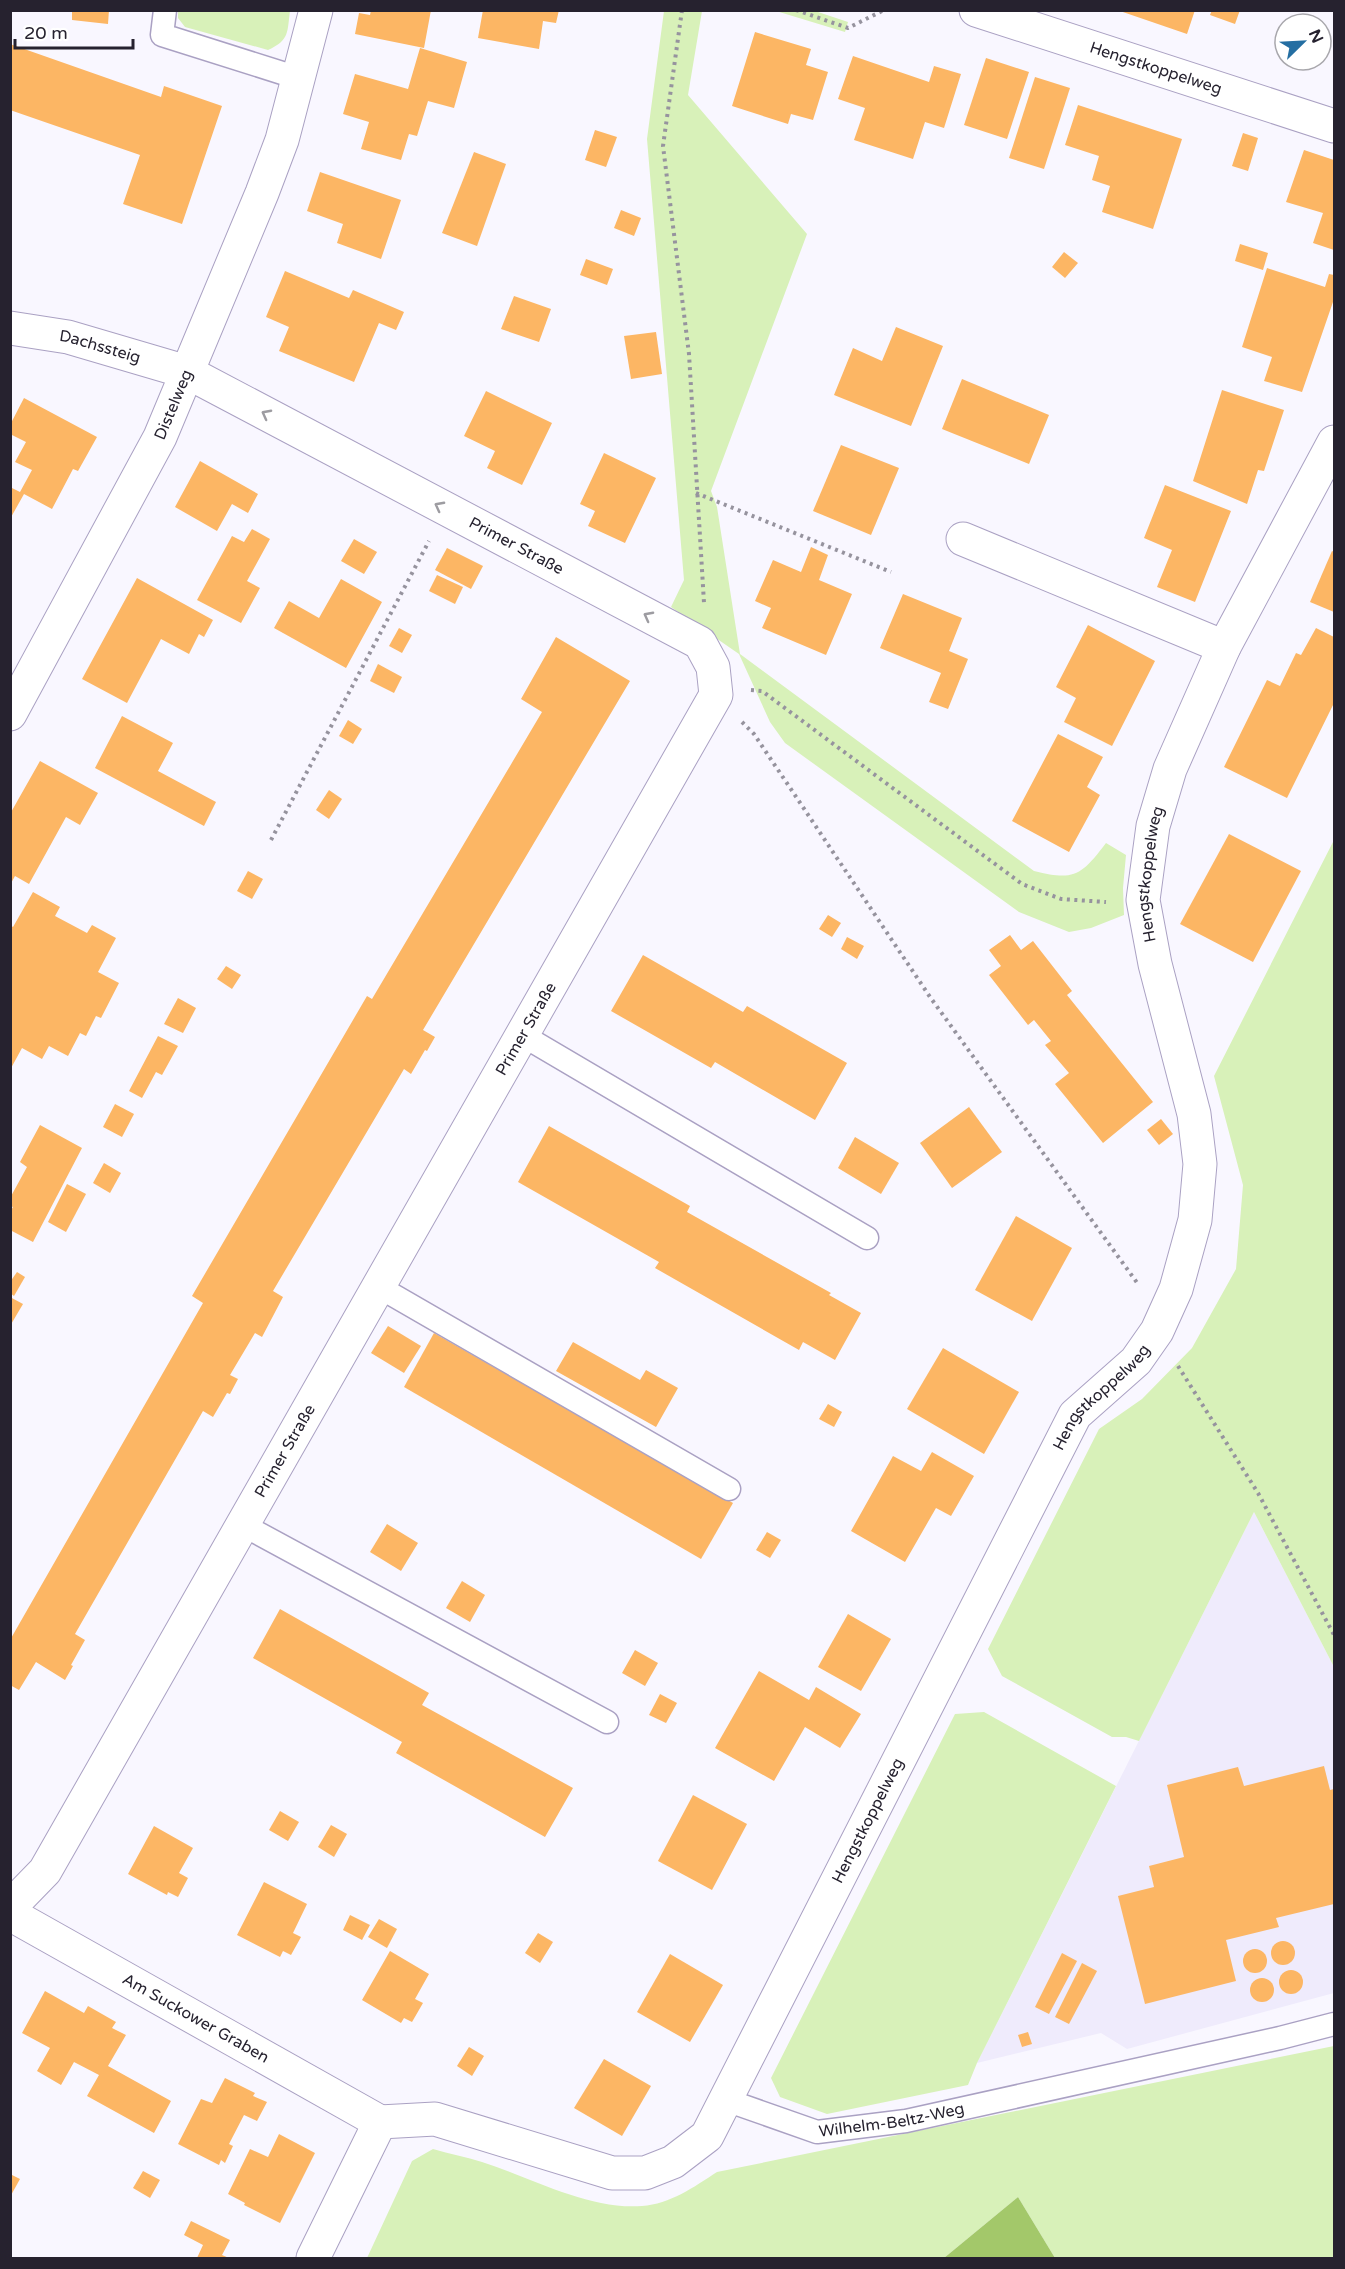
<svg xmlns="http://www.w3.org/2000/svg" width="1345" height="2269" font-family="'Varela Round',sans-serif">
	<rect width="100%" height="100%" fill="#f9f7ff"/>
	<!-- built -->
	<path fill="#efebfc" d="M 1254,1512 L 1334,1667 L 1334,1993 L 1127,2049 L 1101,2033 L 977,2063 Z"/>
	<!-- green -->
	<g fill="#d8f1b9">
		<path d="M 178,11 L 178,10 L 290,11 C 287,32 290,40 268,50 L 185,27 L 178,18 Z"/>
		<path d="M 664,11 L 702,11 L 688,95 L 807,234 L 711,491 L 717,507 L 740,654 L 1034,871 C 1074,881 1081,876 1106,843 L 1126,855 L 1123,888 L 1124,915 L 1091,928 L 1069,932 L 1019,912 L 785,743 L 770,722 L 739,654 L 671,607 L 684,580 L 647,139 Z"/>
		<path d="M 776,11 L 815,11 L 848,22 L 845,32 Z"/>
		<path d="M 1334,840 L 1334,1667 L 1254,1512 L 1139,1741 L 1126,1737 L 1112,1737 L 1002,1676 L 988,1649 L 1099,1429 L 1142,1399 L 1192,1348 L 1236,1269 L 1243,1185 L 1214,1076 Z"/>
		<path d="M 984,1712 L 1116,1786 L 977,2063 L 968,2085 L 827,2114 L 780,2097 L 771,2078 L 955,1714 Z"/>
		<path d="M 1334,2046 L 1334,2258 L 1055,2258 L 1018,2197 L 944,2258 L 367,2258 L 412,2161 L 433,2149 C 450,2154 466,2157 482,2162 C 533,2178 588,2210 642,2206 C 670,2204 694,2187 717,2172 Z"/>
	</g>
	<!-- forest -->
	<path fill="#a3c86a" d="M 1018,2197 L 1055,2258 L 944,2258 Z"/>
	<!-- building -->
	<g fill="#fcb664">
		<path d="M 72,10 L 109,10 L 108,24 L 72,20 Z"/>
		<path d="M 371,10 L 431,10 L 424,48 L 355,34 L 359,13 L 370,15 Z"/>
		<path d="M 483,10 L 559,10 L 556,23 L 543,21 L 539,49 L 478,38 Z"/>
		<path d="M 1117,10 L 1195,10 L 1187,34 Z"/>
		<path d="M 1212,10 L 1240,10 L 1235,24 L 1210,15 Z"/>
		<path d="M 755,32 L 811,49 L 806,65 L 828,72 L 813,120 L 791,114 L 788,124 L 732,106 Z"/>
		<path d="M 10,44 L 161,97 L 164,86 L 222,106 L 182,224 L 123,204 L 140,155 L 10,110 Z"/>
		<path d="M 420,48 L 467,62 L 454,108 L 428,101 L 417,136 L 409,134 L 401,160 L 361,149 L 369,122 L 343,114 L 355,74 L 408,89 Z"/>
		<path d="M 853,56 L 929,82 L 934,66 L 961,74 L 944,128 L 925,122 L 913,159 L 854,140 L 865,108 L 838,99 Z"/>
		<path d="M 986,58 L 1029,72 L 1007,139 L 964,125 Z"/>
		<path d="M 1035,77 L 1070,88 L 1044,169 L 1009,158 Z"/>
		<path d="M 1078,105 L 1182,139 L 1153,229 L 1102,212 L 1110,186 L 1092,180 L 1099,156 L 1065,145 Z"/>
		<path d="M 595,130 L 617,137 L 606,167 L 585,160 Z"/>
		<path d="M 1243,133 L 1258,138 L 1248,171 L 1232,166 Z"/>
		<path d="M 1304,150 L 1334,160 L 1334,250 L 1313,243 L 1323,213 L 1286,202 Z"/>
		<path d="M 474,152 L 506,164 L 477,246 L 442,233 Z"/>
		<path d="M 320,172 L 401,200 L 381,259 L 337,243 L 343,224 L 307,211 Z"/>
		<path d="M 621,210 L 641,218 L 634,236 L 614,228 Z"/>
		<path d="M 1240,244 L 1268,253 L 1263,270 L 1235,261 Z"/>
		<path d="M 1064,252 L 1078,263 L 1065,278 L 1052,267 Z"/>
		<path d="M 586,259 L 613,269 L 607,285 L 580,275 Z"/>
		<path d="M 1267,268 L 1325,287 L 1329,274 L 1334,275 L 1334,299 L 1302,392 L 1264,381 L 1272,357 L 1242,347 Z"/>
		<path d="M 285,271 L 349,298 L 353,290 L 404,312 L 396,330 L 379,323 L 354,382 L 279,351 L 289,327 L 266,317 Z"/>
		<path d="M 514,296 L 551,309 L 539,342 L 501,329 Z"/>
		<path d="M 896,327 L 943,346 L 911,426 L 834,395 L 853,348 L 882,361 Z"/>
		<path d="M 656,332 L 662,374 L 631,379 L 624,336 Z"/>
		<path d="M 962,379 L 1049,415 L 1029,464 L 942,429 Z"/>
		<path d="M 1222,390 L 1284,410 L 1264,471 L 1258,470 L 1247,504 L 1193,481 Z"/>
		<path d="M 486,391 L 552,423 L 522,485 L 487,468 L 495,451 L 464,436 Z"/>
		<path d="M 24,398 L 97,437 L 78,471 L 73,469 L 52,509 L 24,494 L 10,519 L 10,487 L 20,492 L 32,470 L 15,462 L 26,442 L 10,434 L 10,425 Z"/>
		<path d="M 841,445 L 899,468 L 871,535 L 813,511 Z"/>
		<path d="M 604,453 L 656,478 L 625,543 L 588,526 L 595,511 L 580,504 Z"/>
		<path d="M 200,461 L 258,494 L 248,513 L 232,504 L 217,531 L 175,507 Z"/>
		<path d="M 1165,485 L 1231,511 L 1195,602 L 1157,587 L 1172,550 L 1144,538 Z"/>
		<path d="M 252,529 L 270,539 L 247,581 L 260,588 L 241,623 L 197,600 L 232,536 L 244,542 Z"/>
		<path d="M 354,539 L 377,552 L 364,574 L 341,561 Z"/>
		<path d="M 811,547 L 828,555 L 819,580 L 852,594 L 826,655 L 762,628 L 771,608 L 755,601 L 773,560 L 801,572 Z"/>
		<path d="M 447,548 L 483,566 L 471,589 L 435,570 Z"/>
		<path d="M 1332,551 L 1334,552 L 1334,612 L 1310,602 Z"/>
		<path d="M 437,575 L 463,587 L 455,604 L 429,591 Z"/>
		<path d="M 137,578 L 213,620 L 204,637 L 199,634 L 189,654 L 161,639 L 127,703 L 82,679 Z"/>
		<path d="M 341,579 L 382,602 L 346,668 L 274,628 L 289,601 L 319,618 Z"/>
		<path d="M 903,594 L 962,618 L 949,651 L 968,659 L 948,709 L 929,702 L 941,673 L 880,648 Z"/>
		<path d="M 1088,625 L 1155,661 L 1112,746 L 1064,722 L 1076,698 L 1056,687 Z"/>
		<path d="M 399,628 L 412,635 L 402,653 L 389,646 Z"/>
		<path d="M 1316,628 L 1334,637 L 1334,703 L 1287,798 L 1224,767 L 1267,680 L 1280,686 L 1296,653 L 1301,655 Z"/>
		<path d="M 556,637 L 630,681 L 423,1030 L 435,1037 L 427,1051 L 425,1050 L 411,1074 L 404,1069 L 273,1291 L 283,1297 L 262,1337 L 255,1333 L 230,1375 L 238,1379 L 230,1394 L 227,1393 L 213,1417 L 203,1411 L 75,1634 L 85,1640 L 71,1665 L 73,1666 L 65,1680 L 36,1662 L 19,1690 L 10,1685 L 10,1640 L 203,1303 L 192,1296 L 367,996 L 372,999 L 542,712 L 521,699 Z"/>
		<path d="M 378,664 L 402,677 L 394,693 L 370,681 Z"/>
		<path d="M 122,716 L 173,743 L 158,771 L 216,802 L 204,826 L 95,768 Z"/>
		<path d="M 348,720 L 362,729 L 353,744 L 339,736 Z"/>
		<path d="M 1058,734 L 1103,757 L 1087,787 L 1100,795 L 1069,852 L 1012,821 Z"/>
		<path d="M 40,761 L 98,793 L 80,825 L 66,817 L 29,884 L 15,876 L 10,885 L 10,814 Z"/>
		<path d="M 329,790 L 342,799 L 329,819 L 316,810 Z"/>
		<path d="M 1229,834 L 1301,871 L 1253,962 L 1180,924 Z"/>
		<path d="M 248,871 L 263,879 L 252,899 L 237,891 Z"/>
		<path d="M 33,892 L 60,907 L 55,916 L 87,933 L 92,925 L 116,938 L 98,972 L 119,983 L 101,1018 L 96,1016 L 86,1036 L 80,1033 L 68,1056 L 49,1046 L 42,1059 L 22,1048 L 10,1070 L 10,962 L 12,958 L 10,957 L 10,925 L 13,927 Z"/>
		<path d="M 828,915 L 841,923 L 832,937 L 819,929 Z"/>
		<path d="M 1010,935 L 1021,950 L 1033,941 L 1072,991 L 1067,995 L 1153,1102 L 1103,1143 L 1055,1084 L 1069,1073 L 1045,1045 L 1051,1041 L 1034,1020 L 1028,1025 L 989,975 L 1001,966 L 989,950 Z"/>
		<path d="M 847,937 L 864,946 L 857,959 L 841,949 Z"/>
		<path d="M 643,955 L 743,1012 L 747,1006 L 847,1063 L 815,1120 L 715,1062 L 711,1068 L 611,1011 Z"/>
		<path d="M 226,966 L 241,975 L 232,989 L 217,979 Z"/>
		<path d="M 178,998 L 196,1008 L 183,1033 L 164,1024 Z"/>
		<path d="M 158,1036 L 178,1046 L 162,1075 L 156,1072 L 142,1098 L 129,1091 Z"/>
		<path d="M 115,1104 L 134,1114 L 122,1137 L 103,1127 Z"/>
		<path d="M 969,1107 L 1002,1152 L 952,1188 L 920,1143 Z"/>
		<path d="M 1161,1119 L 1173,1134 L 1159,1145 L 1147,1130 Z"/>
		<path d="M 40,1125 L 82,1148 L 33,1242 L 10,1230 L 10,1212 L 13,1207 L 10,1206 L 10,1198 L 27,1167 L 20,1162 Z"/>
		<path d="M 549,1126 L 690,1206 L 687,1212 L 831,1293 L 829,1295 L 861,1313 L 835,1360 L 803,1342 L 799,1350 L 655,1268 L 659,1262 L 518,1182 Z"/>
		<path d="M 855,1137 L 899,1163 L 881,1194 L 838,1168 Z"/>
		<path d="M 104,1163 L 121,1173 L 110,1193 L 93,1183 Z"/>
		<path d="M 67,1184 L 86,1194 L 66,1232 L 48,1222 Z"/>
		<path d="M 1016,1216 L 1072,1248 L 1032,1321 L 975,1290 Z"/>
		<path d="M 17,1272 L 25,1277 L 14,1296 L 10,1293 L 10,1282 Z"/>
		<path d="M 10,1297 L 23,1304 L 10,1326 Z"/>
		<path d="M 388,1326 L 421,1346 L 404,1373 L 371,1353 Z"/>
		<path d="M 434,1333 L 733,1503 L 701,1559 L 404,1387 Z"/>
		<path d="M 573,1342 L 640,1380 L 646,1370 L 678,1388 L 656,1427 L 556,1371 Z"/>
		<path d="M 943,1348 L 1019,1392 L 984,1454 L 907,1409 Z"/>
		<path d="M 828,1404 L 842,1412 L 834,1427 L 819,1419 Z"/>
		<path d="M 932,1452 L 974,1476 L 951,1516 L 936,1508 L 905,1562 L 851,1531 L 893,1456 L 921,1471 Z"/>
		<path d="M 387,1524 L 418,1543 L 401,1571 L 370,1552 Z"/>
		<path d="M 767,1532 L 781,1540 L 770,1558 L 756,1550 Z"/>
		<path d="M 462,1581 L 485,1595 L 470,1622 L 446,1608 Z"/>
		<path d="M 280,1609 L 429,1693 L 422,1705 L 573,1788 L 545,1837 L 396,1753 L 402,1742 L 253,1658 Z"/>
		<path d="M 848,1614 L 891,1639 L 861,1691 L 818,1667 Z"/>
		<path d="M 635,1650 L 658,1663 L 645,1686 L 622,1673 Z"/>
		<path d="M 759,1671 L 809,1700 L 816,1687 L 861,1714 L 840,1748 L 805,1727 L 774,1781 L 715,1748 Z"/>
		<path d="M 660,1694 L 677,1703 L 666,1723 L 649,1715 Z"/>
		<path d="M 1324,1766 L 1330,1790 L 1334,1789 L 1334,1904 L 1276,1918 L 1279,1927 L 1226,1940 L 1236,1981 L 1145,2004 L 1118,1896 L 1154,1887 L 1149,1866 L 1184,1857 L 1167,1785 L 1238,1767 L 1244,1786 Z"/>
		<path d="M 693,1795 L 747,1824 L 712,1890 L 658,1861 Z"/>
		<path d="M 280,1811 L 299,1822 L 288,1841 L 269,1830 Z"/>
		<path d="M 331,1825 L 347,1834 L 334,1857 L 318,1847 Z"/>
		<path d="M 154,1826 L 193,1848 L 179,1873 L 188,1878 L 178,1897 L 168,1892 L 167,1895 L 128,1874 Z"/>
		<path d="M 264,1882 L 307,1904 L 293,1933 L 301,1937 L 291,1955 L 283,1951 L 280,1957 L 237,1935 Z"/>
		<path d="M 350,1915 L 370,1925 L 362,1940 L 343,1930 Z"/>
		<path d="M 379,1919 L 397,1929 L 387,1948 L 368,1937 Z"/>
		<path d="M 538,1933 L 553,1942 L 540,1963 L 525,1953 Z"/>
		<circle cx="1283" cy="1953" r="12"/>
		<circle cx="1255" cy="1961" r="12"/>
		<path d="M 390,1951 L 429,1974 L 415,1999 L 423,2003 L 412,2022 L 404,2018 L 401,2023 L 362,2000 Z"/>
		<path d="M 1062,1953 L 1077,1961 L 1049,2014 L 1035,2007 Z"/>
		<path d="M 670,1954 L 723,1985 L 690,2042 L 637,2012 Z"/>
		<path d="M 1082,1963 L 1097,1971 L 1069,2024 L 1055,2017 Z"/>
		<circle cx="1291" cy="1982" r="12"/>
		<circle cx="1262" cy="1990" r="12"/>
		<path d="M 45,1991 L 84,2013 L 88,2006 L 116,2022 L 112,2028 L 126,2035 L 108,2066 L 171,2101 L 154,2133 L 87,2096 L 99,2075 L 74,2062 L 61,2085 L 37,2071 L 50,2048 L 22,2033 Z"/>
		<path d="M 1028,2032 L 1032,2044 L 1022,2047 L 1018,2035 Z"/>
		<path d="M 469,2047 L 484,2056 L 472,2076 L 457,2066 Z"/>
		<path d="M 604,2059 L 651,2086 L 622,2136 L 574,2108 Z"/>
		<path d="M 225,2078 L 255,2093 L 253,2096 L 267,2102 L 257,2121 L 244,2115 L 229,2144 L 233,2146 L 225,2163 L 221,2160 L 219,2165 L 178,2144 L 201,2099 L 212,2103 Z"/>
		<path d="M 279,2134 L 315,2153 L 280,2223 L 244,2205 L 245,2203 L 228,2194 L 250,2149 L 268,2157 Z"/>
		<path d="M 143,2171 L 160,2180 L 150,2198 L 133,2188 Z"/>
		<path d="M 10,2174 L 20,2179 L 10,2197 Z"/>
		<path d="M 191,2221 L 230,2240 L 222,2255 L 229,2258 L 197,2258 L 203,2245 L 184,2235 Z"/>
	</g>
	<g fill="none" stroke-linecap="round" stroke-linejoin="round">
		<defs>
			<g id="lane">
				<path d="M 165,10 L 162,35 L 298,78"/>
				<path d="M 522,1035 L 867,1238"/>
				<path d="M 379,1287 L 729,1489"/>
				<path d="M 243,1525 L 607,1722"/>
				<path id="s1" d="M 726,2100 L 817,2132 L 906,2121 L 1280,2038 L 1334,2024"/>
			</g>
			<g id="street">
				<path id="s2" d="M 976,10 L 1334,126"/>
				<path id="s3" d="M 10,328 L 68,337 L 187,372 L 700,643 L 713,667 L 716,695 L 45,1871 L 10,1907"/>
				<path d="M 963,539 L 1224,647"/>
				<path id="s4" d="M 10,714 L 160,437 L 262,193 L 282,140 L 316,10"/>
				<path id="s5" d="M 10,1914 L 380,2122"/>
				<path id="s6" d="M 380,2122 L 435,2119 L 612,2173 L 645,2173 L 673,2162 L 707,2136 L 1075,1415 L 1136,1361 L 1157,1331 L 1176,1289 L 1195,1220 L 1200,1164 L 1194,1114 L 1155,964 L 1143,900 L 1153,826 L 1170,769 L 1224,647 L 1334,442"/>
				<path d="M 313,2258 L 380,2122"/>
			</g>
		</defs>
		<!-- lane casing -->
		<use href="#lane" stroke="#aaa1c3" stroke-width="25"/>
		<!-- street casing -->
		<use href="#street" stroke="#aaa1c3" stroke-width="35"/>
		<!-- path -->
		<g stroke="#96939e" stroke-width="4" stroke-dasharray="3 4.5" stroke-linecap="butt">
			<path d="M 682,10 L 663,146 L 689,354 L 704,603"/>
			<path d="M 796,10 L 848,28 L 884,10"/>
			<path d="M 696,493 L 891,572"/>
			<path d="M 751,690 L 762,691 L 1022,884 L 1061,899 L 1106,902"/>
			<path d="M 742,722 L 754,734 L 930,997 L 1138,1284"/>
			<path d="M 271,840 L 429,541"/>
			<path d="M 1178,1366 L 1258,1493 L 1334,1635"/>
		</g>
		<!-- lane -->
		<use href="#lane" stroke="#fff" stroke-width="22"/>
		<!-- street -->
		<use href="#street" stroke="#fff" stroke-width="33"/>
	</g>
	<!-- one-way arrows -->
	<defs><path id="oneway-chevron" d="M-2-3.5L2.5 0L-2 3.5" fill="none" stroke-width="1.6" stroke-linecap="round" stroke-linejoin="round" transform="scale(1.5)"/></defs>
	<g stroke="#9d9ca1">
		<use href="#oneway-chevron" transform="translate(266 414) rotate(-152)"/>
		<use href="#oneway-chevron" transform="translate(439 506) rotate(-152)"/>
		<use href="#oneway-chevron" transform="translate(648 616) rotate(-152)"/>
	</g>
	<g text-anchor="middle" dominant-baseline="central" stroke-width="4.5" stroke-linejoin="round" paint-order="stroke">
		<!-- street labels -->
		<g font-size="16" fill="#26222f" stroke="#fff">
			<text stroke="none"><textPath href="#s2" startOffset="189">Hengstkoppelweg</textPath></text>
			<text stroke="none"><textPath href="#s3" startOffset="92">Dachssteig</textPath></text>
			<text stroke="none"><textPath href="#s4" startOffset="350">Distelweg</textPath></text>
			<text stroke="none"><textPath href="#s3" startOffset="555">Primer Straße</textPath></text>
			<text stroke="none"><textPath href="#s6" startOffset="1744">Hengstkoppelweg</textPath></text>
			<text transform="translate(526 1029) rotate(-60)">Primer Straße</text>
			<text stroke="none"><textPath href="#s6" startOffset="1186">Hengstkoppelweg</textPath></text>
			<text transform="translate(285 1451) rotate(-60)">Primer Straße</text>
			<text stroke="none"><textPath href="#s6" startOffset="700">Hengstkoppelweg</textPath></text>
			<text stroke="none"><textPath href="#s5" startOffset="213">Am Suckower Graben</textPath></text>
			<text stroke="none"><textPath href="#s1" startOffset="172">Wilhelm-Beltz-Weg</textPath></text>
		</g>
	</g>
	<!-- border -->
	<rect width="1345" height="2269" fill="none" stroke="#26222f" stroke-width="24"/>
	<!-- north arrow -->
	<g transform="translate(1303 42) rotate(66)"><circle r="28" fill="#ffffff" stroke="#a8a7ac" stroke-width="1.5"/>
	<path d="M0-4.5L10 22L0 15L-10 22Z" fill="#246ea2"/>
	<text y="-9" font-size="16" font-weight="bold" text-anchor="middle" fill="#26222f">N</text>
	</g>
	<!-- scale -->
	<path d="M15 39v9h118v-9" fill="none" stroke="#26222f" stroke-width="3"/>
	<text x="24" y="39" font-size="18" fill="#26222f" stroke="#ffffff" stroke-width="4.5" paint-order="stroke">20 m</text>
</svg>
